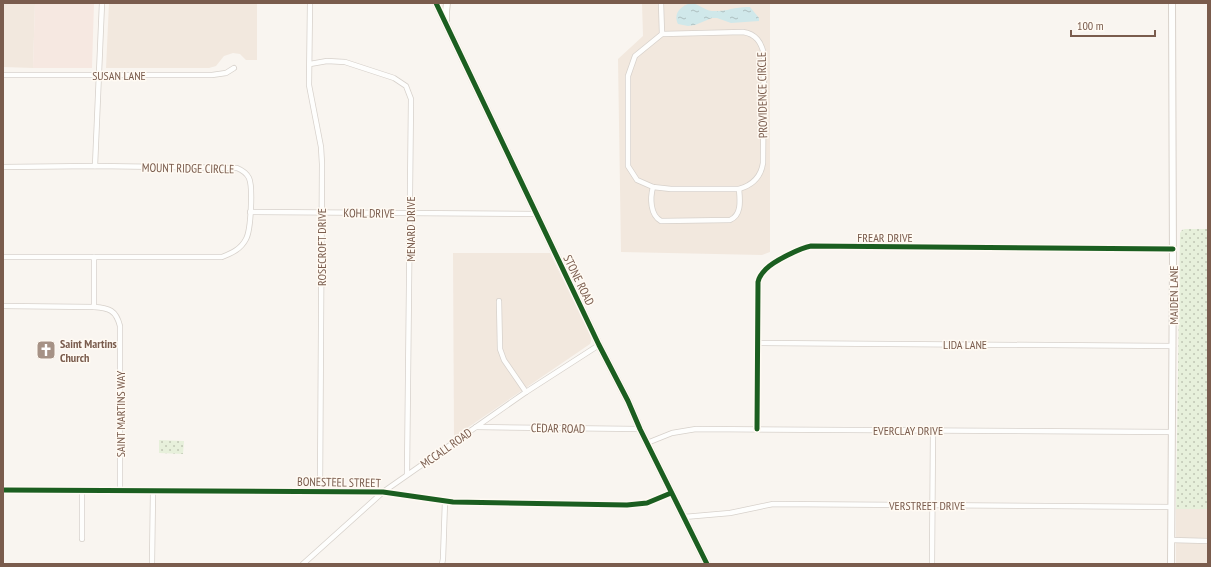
<svg xmlns="http://www.w3.org/2000/svg" width="1211" height="567" font-family="'PT Sans Narrow',sans-serif">
	<defs>
		<pattern id="green-dots" width="8" height="8" patternUnits="userSpaceOnUse"><rect width="8" height="8" fill="#e7f0db"/><path d="M2 2h.1M6 6h.1" fill="none" stroke="#c0c6b4" stroke-width="1.8" stroke-linecap="round"/></pattern>
		<pattern id="water-ripples" width="26" height="14" patternUnits="userSpaceOnUse"><rect width="26" height="14" fill="#d0e8ea"/><path d="M2 4q2-2 4 0t4 0M15 11q2-2 4 0t4 0" fill="none" stroke="#aebfc0"/></pattern>
	</defs>
	<rect width="100%" height="100%" fill="#f9f5f0"/>
	<!-- residential -->
	<g fill="#f2e8de">
		<path d="M 3,3 L 35,3 L 33,68 L 3,67 Z"/>
		<path d="M 109,3 L 257,3 L 257,60 L 246,60 L 240,54 L 233,53 L 224,56 L 216,66 L 209,68 L 106,68 Z"/>
		<path d="M 642,3 L 770,3 L 770,252 L 762,255 L 621,252 L 618,59 L 643,36 Z"/>
		<path d="M 453,253 L 550,253 L 591,337 L 591,341 L 590,344 L 454,437 Z"/>
		<rect x="1176" y="509" width="32" height="55"/>
	</g>
	<!-- commercial -->
	<path fill="#f6e8e1" d="M 35,3 L 94,3 L 92,68 L 33,68 Z"/>
	<!-- green -->
	<g fill="url(#green-dots)">
		<path d="M 1185,229 L 1208,229 L 1208,509 L 1176,509 L 1180,233 L 1182,230 Z"/>
		<path d="M 159,440 L 184,441 L 183,454 L 159,453 Z"/>
	</g>
	<!-- water -->
	<path fill="url(#water-ripples)" d="M 691,3 C 699,4 704,10 712,11 C 726,12 736,6 750,7 L 759,18 L 759,21 L 731,23 L 717,18 L 712,18 L 695,25 L 688,26 L 678,24 C 673,13 681,6 691,3 Z"/>
	<g fill="none" stroke-linecap="round" stroke-linejoin="round">
		<defs>
			<g id="street">
				<path d="M 310,3 L 309,85 L 321,147 L 322,164 L 320,492"/>
				<path d="M 661,3 L 662,34"/>
				<path d="M 743,32 C 756,34 761,42 764,54 L 763,163 C 761,177 753,185 739,189 L 671,189 L 653,187 L 637,180 L 628,166 L 628,76 L 635,56 L 662,34 Z"/>
				<path d="M 310,64 L 327,61 L 345,62 L 394,78 L 406,86 L 411,99 L 407,474"/>
				<path d="M 3,75 L 212,75 L 226,73 L 234,68"/>
				<path d="M 95,166 L 102,3"/>
				<path d="M 3,167 L 95,166 L 237,168 C 242,170 246,172 249,178 C 253,187 251,230 246,239 C 241,249 232,253 222,257 L 3,257"/>
				<path d="M 653,187 C 650,198 650,215 661,221 L 730,220 C 742,215 740,200 739,189"/>
				<path d="M 250,212 L 536,214"/>
				<path d="M 499,301 L 500,349 L 504,360 L 526,392"/>
				<path d="M 3,306 L 94,307 C 109,308 116,310 120,326 L 120,491"/>
				<path d="M 94,307 L 94,257"/>
				<path d="M 757,343 L 1173,346"/>
				<path d="M 476,427 L 640,429"/>
				<path d="M 757,429 L 758,282 C 759,277 762,273 766,269 C 774,261 800,248 811,246 L 1173,249"/>
				<path d="M 647,443 L 672,433 L 696,429 L 1172,432"/>
				<path d="M 3,490 L 383,492 L 453,502 L 627,505 L 647,503 L 671,493"/>
				<path d="M 82,490 L 82,539"/>
				<path d="M 684,517 L 730,513 L 773,504 L 1172,507"/>
				<path d="M 1171,540 L 1208,541"/>
				<path d="M 152,564 L 153,491"/>
				<path d="M 303,564 L 383,492 L 526,392 L 599,345"/>
				<path d="M 442,564 L 443,559 L 445,501"/>
				<path d="M 932,564 L 933,430"/>
			</g>
			<g id="secondary">
				<path d="M 436,3 L 599,345 L 628,401 L 640,429 L 707,564"/>
				<path d="M 446,21 L 446,11 L 447,3"/>
				<path d="M 1171,564 L 1173,263 L 1172,3"/>
			</g>
		</defs>
		<!-- street casing -->
		<use href="#street" stroke="#d7d1cb" stroke-width="6"/>
		<!-- secondary casing -->
		<use href="#secondary" stroke="#d9d2cb" stroke-width="8"/>
		<!-- street -->
		<use href="#street" stroke="#fefefd" stroke-width="4.5"/>
		<!-- secondary -->
		<use href="#secondary" stroke="#fefefd" stroke-width="6"/>
		<defs>
			<g id="cycleway">
				<path d="M 436,3 L 599,345 L 628,401 L 640,429 L 707,564"/>
				<path d="M 757,429 L 758,282 C 759,277 762,273 766,269 C 774,261 800,248 811,246 L 1173,249"/>
				<path d="M 3,490 L 383,492 L 453,502 L 627,505 L 647,503 L 671,493"/>
			</g>
		</defs>
		<!-- cycleway casing -->
		<use href="#cycleway" stroke="#fffaf3" stroke-width="8"/>
		<!-- cycleway -->
		<use href="#cycleway" stroke="#1b5e20" stroke-width="5"/>
	</g>
	<!-- icons -->
	<defs>
		<symbol id="church-square" viewBox="-11 -11 22 22"><rect x="-9" y="-9" width="18" height="18" rx="4" fill="#a69286" stroke="#fffaf3"/><path d="M-1.2-6h2.4v3.5h3.3v2.4h-3.3V6h-2.4V-.1h-3.3v-2.4h3.3Z" fill="#fff"/></symbol>
	</defs>
	<g fill-rule="evenodd">
		<use href="#church-square" x="35" y="339" width="22" height="22"/>
	</g>
	<g text-anchor="middle" dominant-baseline="central" stroke-width="3" stroke-linejoin="round" paint-order="stroke">
		<!-- street labels -->
		<g font-size="12" fill="#7a5c4d" stroke="#fffaf3">
			<text x="119" y="75">SUSAN LANE</text>
			<text transform="translate(762 95) rotate(-91)">PROVIDENCE CIRCLE</text>
			<text transform="translate(188 168) rotate(1)">MOUNT RIDGE CIRCLE</text>
			<text transform="translate(369 213) rotate(1)">KOHL DRIVE</text>
			<text transform="translate(410 229) rotate(-90)">MENARD DRIVE</text>
			<text x="885" y="237">FREAR DRIVE</text>
			<text transform="translate(321 247) rotate(-90)">ROSECROFT DRIVE</text>
			<text transform="translate(579 280) rotate(64)">STONE ROAD</text>
			<text transform="translate(1173 295) rotate(-90)">MAIDEN LANE</text>
			<text x="965" y="344">LIDA LANE</text>
			<text transform="translate(120 414) rotate(-90)">SAINT MARTINS WAY</text>
			<text transform="translate(558 428) rotate(1)">CEDAR ROAD</text>
			<text x="908" y="430">EVERCLAY DRIVE</text>
			<text transform="translate(446 448) rotate(-35)">MCCALL ROAD</text>
			<text transform="translate(339 482) rotate(1)">BONESTEEL STREET</text>
			<text x="927" y="505">VERSTREET DRIVE</text>
		</g>
		<!-- poi labels -->
		<g font-size="12" font-weight="bold" fill="#7a5c4d" stroke="#fffaf3" text-anchor="start">
			<text x="60" y="343">Saint Martins<tspan x="60" dy="14">Church</tspan></text>
		</g>
	</g>
	<!-- border -->
	<rect width="1211" height="567" fill="none" stroke="#7a5c4d" stroke-width="8"/>
	<!-- scale -->
	<path d="M1071 30v6h84v-6" fill="none" stroke="#7a5c4d" stroke-width="2"/>
	<text x="1077" y="30" font-size="12" fill="#7a5c4d" stroke="#fffaf3" stroke-width="3" paint-order="stroke">100 m</text>
</svg>
